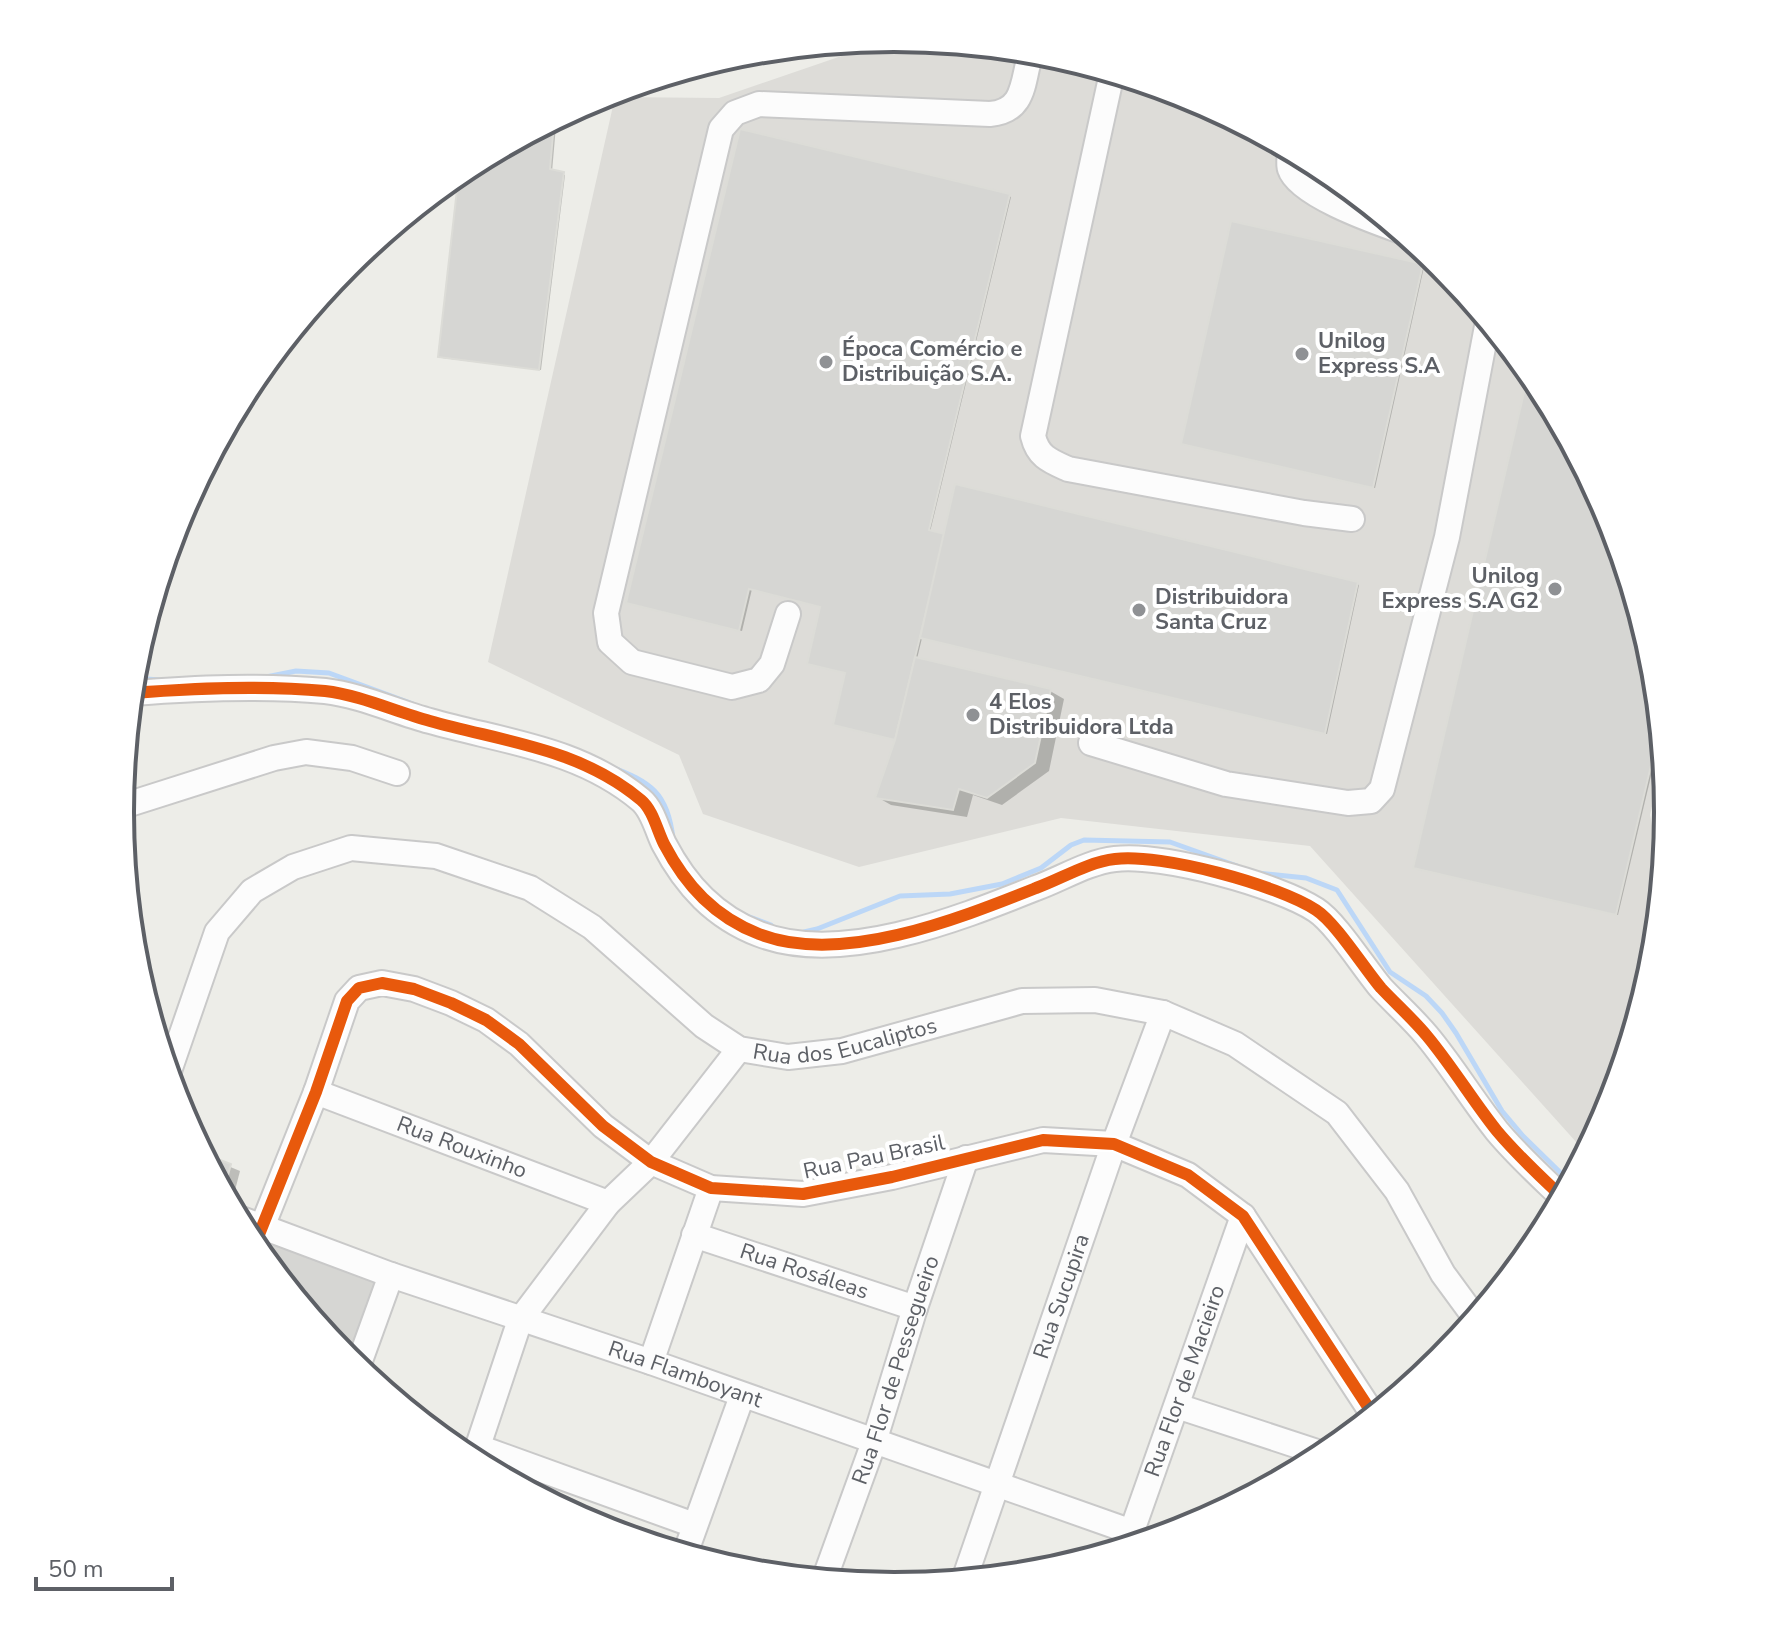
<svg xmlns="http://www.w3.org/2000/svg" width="1788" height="1625" font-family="'Nunito Sans',sans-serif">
	<rect width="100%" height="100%" fill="#edede8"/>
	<!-- industrial -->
	<path fill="#dddcd8" d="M 894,38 L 1046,53 L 1191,97 L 1325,169 L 1442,265 L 1538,383 L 1610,517 L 1654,662 L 1663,758 L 1650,815 L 1662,878 L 1654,964 L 1609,1109 L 1586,1153 L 1310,846 L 1061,818 L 859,867 L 703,814 L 679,755 L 488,662 L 615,97 L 719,98 Z"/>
	<!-- shadow -->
	<g fill="#0003">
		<path d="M 547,124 L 556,126 L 552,172 L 565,175 L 541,370 L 442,358 L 440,356 L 461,171 Z"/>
		<path d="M 1009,196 L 1011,197 L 930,532 L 1357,584 L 1359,585 L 1327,734 L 922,638 L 917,659 L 1050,691 L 1064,699 L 1049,771 L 1002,805 L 973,795 L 967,817 L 891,805 L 877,797 L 897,740 L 823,606 L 752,589 L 742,631 L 630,604 Z"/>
		<path d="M 1422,266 L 1424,267 L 1375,488 L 1186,445 Z"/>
		<path d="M 1531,373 L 1538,383 L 1610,517 L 1654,662 L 1661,734 L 1618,915 L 1418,868 Z"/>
		<path d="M 204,1156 L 240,1171 L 231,1206 Z"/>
		<path d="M 260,1255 L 356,1368 L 346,1360 Z"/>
	</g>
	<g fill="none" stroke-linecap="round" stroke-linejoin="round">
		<!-- stream -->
		<g stroke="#bcd7f7" stroke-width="5">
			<path d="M 266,677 L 296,671 L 329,673 L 413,704"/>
			<path d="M 133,678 L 160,680"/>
			<path d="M 609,766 C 651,782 668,793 673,839"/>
			<path d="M 1258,873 L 1306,878 L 1337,890 L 1390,972 L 1426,996 L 1442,1013 L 1456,1033 L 1502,1111 L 1523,1136 L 1570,1182"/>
			<path d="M 747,916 L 771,925"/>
			<path d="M 804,932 L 817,929 L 900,896 L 950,894 L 1002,884 L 1041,868 L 1071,845 L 1084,840 L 1170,842 L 1237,866"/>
		</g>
	</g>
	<!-- building -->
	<g fill="#d6d6d3" stroke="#dcdcd7" stroke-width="2">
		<path d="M 550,122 L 554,123 L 550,169 L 564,172 L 539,370 L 438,357 L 459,172 Z"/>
		<path d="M 740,129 L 1010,194 L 929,530 L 945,534 L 895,740 L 833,725 L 845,673 L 807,664 L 820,607 L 749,589 L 739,631 L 626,603 Z"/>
		<path d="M 1328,171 L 1350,190 L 1325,184 Z"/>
		<path d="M 1231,221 L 1423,264 L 1373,488 L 1181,444 Z"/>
		<path d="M 1529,371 L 1538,383 L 1610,517 L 1654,662 L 1660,727 L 1616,915 L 1413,868 Z"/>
		<path d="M 955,484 L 1358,582 L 1325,734 L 920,638 Z"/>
		<path d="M 915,657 L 1051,689 L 1035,763 L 987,798 L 959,789 L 953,810 L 875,798 L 895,740 Z"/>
		<path d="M 202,1153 L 231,1164 L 223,1193 Z"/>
		<path d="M 265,1233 L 384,1273 L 351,1364 L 258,1253 Z"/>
	</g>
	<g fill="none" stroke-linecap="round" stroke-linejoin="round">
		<defs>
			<g id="minor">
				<path d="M 1112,73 L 1033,436 C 1038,457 1050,461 1068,469 L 1304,513 L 1352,519"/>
				<path d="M 1290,150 C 1290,156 1288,164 1290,169 C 1298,195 1376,222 1401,231"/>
				<path d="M 788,614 L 772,664 L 759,680 L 732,687 L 632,662 L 610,642 L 606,613 L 721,129 L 735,113 L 759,104 L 990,114 C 1026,111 1022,81 1031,52"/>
				<path d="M 131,693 C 196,688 261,685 325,691 C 360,695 396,712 430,721 C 504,742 579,748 641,800 C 653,810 657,830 664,844 C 686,886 715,917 759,934 C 841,966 958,919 1036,888 C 1061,879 1088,862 1115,859 C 1161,853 1278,885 1316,910 C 1336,923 1364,968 1381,988 C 1396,1004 1413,1019 1427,1036 C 1452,1066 1473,1101 1497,1131 C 1517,1155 1540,1176 1562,1197"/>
				<path d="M 1091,743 L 1226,784 L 1348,803 L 1371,801 L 1382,789 L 1447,537 L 1488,321"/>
				<path d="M 120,807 L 274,758 L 306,752 L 352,758 L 397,773"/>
				<path id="s1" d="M 168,1074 L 217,932 L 252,891 L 293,867 L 351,848 L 436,856 L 530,888 L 592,927 L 704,1026 L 739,1049 L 788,1057 L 842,1051 L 1022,1001 L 1095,1000 L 1163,1013 L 1235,1044 L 1337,1113 L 1397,1191 L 1443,1274 L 1476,1319"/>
				<path id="s2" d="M 316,1092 L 608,1203"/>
				<path id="s3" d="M 236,1217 L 391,1275 L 651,1362 L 1132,1532"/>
				<path id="s4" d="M 694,1235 L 915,1308"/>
				<path d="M 254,1247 L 316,1092 L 347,1001 L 359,988 L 382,983 L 414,989 L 451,1003 L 486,1020 L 519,1044 L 603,1126 L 651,1162 L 711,1188 L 803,1194 L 892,1177 L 1043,1140 L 1114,1144 L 1188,1175 L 1243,1216 L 1374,1416"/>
				<path d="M 651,1362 L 711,1188"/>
				<path d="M 357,1369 L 391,1275"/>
				<path d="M 1177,1406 L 1326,1455"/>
				<path d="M 478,1447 L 694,1525"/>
				<path d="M 473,1461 L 520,1320 L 608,1203 L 651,1162 L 739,1049"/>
				<path id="s5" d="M 1127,1545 L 1243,1216"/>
				<path d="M 685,1554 L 742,1396"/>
				<path id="s6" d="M 824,1580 L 874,1442 L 915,1308 L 966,1158"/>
				<path id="s7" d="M 964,1580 L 1114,1144 L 1163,1013"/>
			</g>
		</defs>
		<!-- minor casing -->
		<use href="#minor" stroke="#c9c9c9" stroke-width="28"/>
		<!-- minor -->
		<use href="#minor" stroke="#fcfcfc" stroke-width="24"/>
		<defs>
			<g id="cycleway">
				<path d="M 131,693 C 196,688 261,685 325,691 C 360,695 396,712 430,721 C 504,742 579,748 641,800 C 653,810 657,830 664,844 C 686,886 715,917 759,934 C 841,966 958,919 1036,888 C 1061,879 1088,862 1115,859 C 1161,853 1278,885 1316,910 C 1336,923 1364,968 1381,988 C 1396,1004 1413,1019 1427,1036 C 1452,1066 1473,1101 1497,1131 C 1517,1155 1540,1176 1562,1197"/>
				<path d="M 254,1247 L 316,1092 L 347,1001 L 359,988 L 382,983 L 414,989 L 451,1003 L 486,1020 L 519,1044 L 603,1126 L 651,1162 L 711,1188 L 803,1194 L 892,1177 L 1043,1140 L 1114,1144 L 1188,1175 L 1243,1216 L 1374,1416"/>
			</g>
		</defs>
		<!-- cycleway casing -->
		<use href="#cycleway" stroke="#fff" stroke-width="17"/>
		<!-- cycleway -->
		<use href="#cycleway" stroke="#e8590c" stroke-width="12"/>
	</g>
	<!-- markers -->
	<g fill="#8f9194" stroke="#fff" stroke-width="3">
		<circle cx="1302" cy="354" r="8"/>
		<circle cx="826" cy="362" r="8"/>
		<circle cx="1555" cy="589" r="8"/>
		<circle cx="1139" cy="610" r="8"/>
		<circle cx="973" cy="715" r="8"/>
	</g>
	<g text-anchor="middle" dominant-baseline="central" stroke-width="8" stroke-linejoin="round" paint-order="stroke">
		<!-- poi labels -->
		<g font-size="22" font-weight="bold" fill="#5d6066" stroke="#fff" text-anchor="start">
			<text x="1318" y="341">Unilog<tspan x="1318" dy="25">Express S.A</tspan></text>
			<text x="842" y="349">Época Comércio e<tspan x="842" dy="25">Distribuição S.A.</tspan></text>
			<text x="1539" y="576" text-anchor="end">Unilog<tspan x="1539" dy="25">Express S.A G2</tspan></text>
			<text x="1155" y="597">Distribuidora<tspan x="1155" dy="25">Santa Cruz</tspan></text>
			<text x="989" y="702">4 Elos<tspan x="989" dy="25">Distribuidora Ltda</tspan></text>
		</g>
		<!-- street labels -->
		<g font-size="22" fill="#5d6066" stroke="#fff">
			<text stroke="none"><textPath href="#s1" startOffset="870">Rua dos Eucaliptos</textPath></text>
			<text stroke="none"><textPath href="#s2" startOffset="156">Rua Rouxinho</textPath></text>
			<text transform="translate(874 1157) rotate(-12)">Rua Pau Brasil</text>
			<text stroke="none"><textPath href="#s4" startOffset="116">Rua Rosáleas</textPath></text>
			<text stroke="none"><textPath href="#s7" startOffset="300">Rua Sucupira</textPath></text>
			<text stroke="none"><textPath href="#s6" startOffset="222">Rua Flor de Pessegueiro</textPath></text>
			<text stroke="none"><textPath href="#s3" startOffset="476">Rua Flamboyant</textPath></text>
			<text stroke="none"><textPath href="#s5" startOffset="174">Rua Flor de Macieiro</textPath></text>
		</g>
	</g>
	<!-- crop -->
	<path d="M0 0H1788V1625H0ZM134 812a760 760 0 1 1 1520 0a760 760 0 1 1-1520 0Z" fill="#fff" fill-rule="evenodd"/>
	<path fill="none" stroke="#5d6066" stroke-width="4" d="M134 812a760 760 0 1 1 1520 0a760 760 0 1 1-1520 0Z"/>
	<!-- scale -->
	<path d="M36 1577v12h136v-12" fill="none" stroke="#5d6066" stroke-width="4"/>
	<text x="48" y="1577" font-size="24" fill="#5d6066" stroke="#ffffff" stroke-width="6" paint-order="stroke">50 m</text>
</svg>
